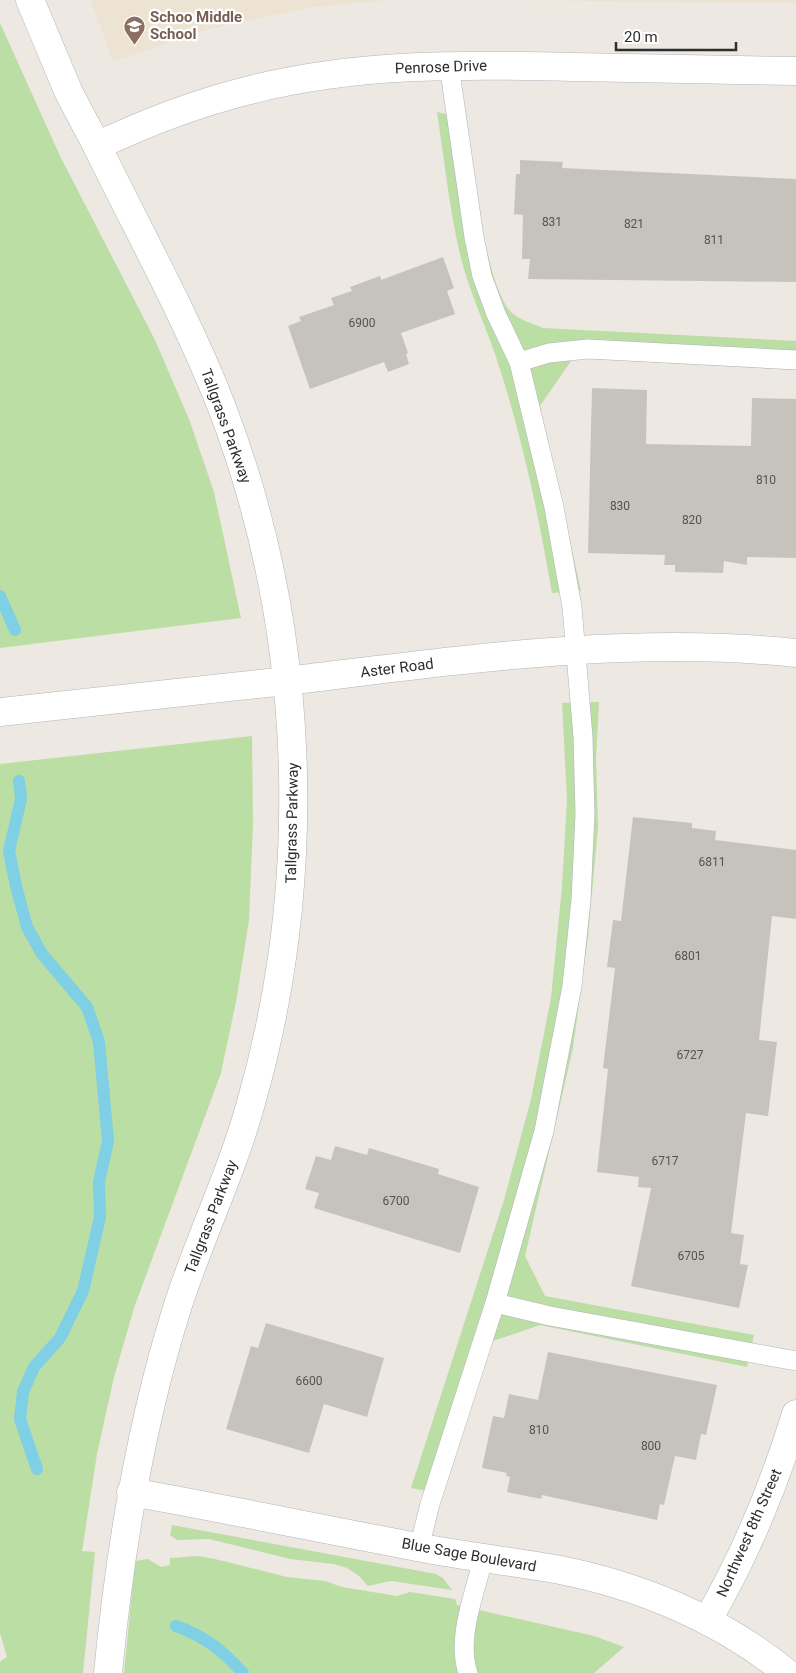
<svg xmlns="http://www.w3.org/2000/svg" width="796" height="1673" font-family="Roboto,sans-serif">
	<rect width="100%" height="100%" fill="#ede8e2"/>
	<!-- education -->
	<g fill="#ede3d3">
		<path d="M 91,0 L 388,0 L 313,7 L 208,29 L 113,62 Z"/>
		<path d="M 521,0 L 796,0 L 796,3 L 742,3 Z"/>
	</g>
	<!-- green -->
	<g fill="#bbdea4">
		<path d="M 0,23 L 60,156 L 155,340 L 189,419 L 214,492 L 241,618 L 0,648 Z"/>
		<path d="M 437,112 L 466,118 C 473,160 484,286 512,313 C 520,320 534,324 543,328 L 796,341 L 796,370 L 573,358 L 540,406 L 581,591 L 552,593 C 538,512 521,431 495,354 C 483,319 467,286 459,250 C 449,205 444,158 437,112 Z"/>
		<path d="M 599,702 L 596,758 L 598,827 L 588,937 L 573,1048 L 525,1256 L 545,1296 L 754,1335 L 747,1367 L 540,1325 L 490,1342 L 442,1494 L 411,1488 L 504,1200 L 531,1099 L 551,998 L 562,887 L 567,799 L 562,703 Z"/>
		<path d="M 252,736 L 253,824 L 249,920 L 236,1002 L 221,1073 L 134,1308 L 114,1377 L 97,1454 L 82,1551 L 95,1552 L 83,1673 L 0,1673 L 0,1662 L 7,1657 L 0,1633 L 0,764 Z"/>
		<path d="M 172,1525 L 436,1574 L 443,1578 L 452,1590 L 391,1581 L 368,1586 L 359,1576 L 347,1568 L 334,1564 L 290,1559 L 209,1539 L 177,1540 L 170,1535 Z"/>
		<path d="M 197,1556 L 215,1559 L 287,1577 L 325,1581 L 342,1587 L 397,1596 L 410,1592 L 455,1599 L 457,1605 L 594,1636 L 624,1647 L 594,1673 L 124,1673 L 135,1561 L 148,1559 L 161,1567 L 170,1565 L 170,1558 Z"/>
	</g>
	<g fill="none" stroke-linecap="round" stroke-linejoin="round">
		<!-- stream -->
		<g stroke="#7fcfe5" stroke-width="12">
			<path d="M 0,596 L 15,630"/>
			<path d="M 19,781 L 21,799 L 9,851 L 16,886 L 27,927 L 42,954 L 87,1007 L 99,1042 L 108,1141 L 99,1182 L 100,1217 L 83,1291 L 60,1338 L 34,1367 L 23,1392 L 20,1419 L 37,1469"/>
			<path d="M 176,1626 C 206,1637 222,1650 243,1673"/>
		</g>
	</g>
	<!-- building -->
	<g fill="#c6c3bd">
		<path d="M 520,160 L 563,162 L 562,168 L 796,179 L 796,282 L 528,279 L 530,259 L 522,259 L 523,215 L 514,214 L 516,174 L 520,174 Z"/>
		<path d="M 443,257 L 454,288 L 447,291 L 455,314 L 401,333 L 408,353 L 406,354 L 409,364 L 388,372 L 384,362 L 310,389 L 288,326 L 301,321 L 299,317 L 334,305 L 331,298 L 352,291 L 350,287 L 380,276 L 381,280 Z"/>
		<path d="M 592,388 L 647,390 L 646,444 L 751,446 L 752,398 L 796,399 L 796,558 L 747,557 L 747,565 L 724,561 L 723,573 L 675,572 L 675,565 L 664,565 L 665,555 L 588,553 Z"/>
		<path d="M 633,817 L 692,823 L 692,828 L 716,831 L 715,840 L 796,850 L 796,919 L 772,916 L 759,1040 L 777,1042 L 768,1116 L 746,1113 L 731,1233 L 744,1235 L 740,1264 L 748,1265 L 739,1308 L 631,1286 L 651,1188 L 638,1187 L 639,1177 L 597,1172 L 608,1069 L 603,1068 L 615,968 L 607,967 L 613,920 L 621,921 Z"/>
		<path d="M 335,1146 L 367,1155 L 369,1148 L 439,1169 L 438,1174 L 479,1187 L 460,1253 L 314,1208 L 319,1193 L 305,1189 L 316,1156 L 331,1160 Z"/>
		<path d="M 266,1323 L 384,1358 L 367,1417 L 324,1404 L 309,1453 L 226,1429 L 251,1346 L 258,1348 Z"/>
		<path d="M 548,1352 L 717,1385 L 706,1435 L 701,1434 L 696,1460 L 675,1456 L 664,1505 L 660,1504 L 657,1520 L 542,1495 L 541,1499 L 507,1492 L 510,1477 L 506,1476 L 507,1473 L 482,1468 L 493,1416 L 504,1418 L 509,1394 L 538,1400 Z"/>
	</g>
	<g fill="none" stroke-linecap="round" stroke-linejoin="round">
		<defs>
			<g id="service">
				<path d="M 519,362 L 549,353 L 588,349 L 796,360"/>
				<path d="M 495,1303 L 550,1316 L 796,1361"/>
				<path d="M 419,1548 L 430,1504 L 495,1303 L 544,1131 L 572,986 L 581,900 L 585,814 L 583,737 L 572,607 L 554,507 L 519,362 L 496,314 L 482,276 L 474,237 L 449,65"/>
				<path d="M 468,1673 C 456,1638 475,1593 483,1559"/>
			</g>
			<g id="minor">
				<path d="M 97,146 C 145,123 195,104 246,91 C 353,63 464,64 573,67 C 647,68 722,70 796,71"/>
				<path d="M 286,681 C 454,661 627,635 796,653"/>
				<path d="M 131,1492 C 227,1509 322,1529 417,1547 C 463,1556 509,1561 555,1569 C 639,1585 721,1619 787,1673"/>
				<path d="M 707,1621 C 745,1556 774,1486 796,1414"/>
			</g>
			<g id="tertiary">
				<path d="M 30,0 L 69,93 L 97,146 C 139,232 186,316 221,405 C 306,626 316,875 251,1103 C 232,1172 200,1237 178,1305 C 140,1425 120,1548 108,1673"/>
				<path d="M 0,712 L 286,681"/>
			</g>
		</defs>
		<!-- service casing -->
		<use href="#service" stroke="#b2b4bc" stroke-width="20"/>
		<!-- minor casing -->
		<use href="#minor" stroke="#b2b4bc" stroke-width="29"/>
		<!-- tertiary casing -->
		<use href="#tertiary" stroke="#b2b4bc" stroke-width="29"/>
		<!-- service -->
		<use href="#service" stroke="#fff" stroke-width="19"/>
		<!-- minor -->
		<use href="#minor" stroke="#fff" stroke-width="28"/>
		<!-- tertiary -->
		<use href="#tertiary" stroke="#fff" stroke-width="28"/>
	</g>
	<!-- icons -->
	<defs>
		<symbol id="school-pin" viewBox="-11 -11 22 30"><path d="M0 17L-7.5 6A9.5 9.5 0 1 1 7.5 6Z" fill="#8d6e63" stroke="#fff"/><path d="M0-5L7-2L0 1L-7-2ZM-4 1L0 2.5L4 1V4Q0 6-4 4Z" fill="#fff"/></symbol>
	</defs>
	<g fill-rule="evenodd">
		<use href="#school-pin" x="122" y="14" width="25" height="34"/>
	</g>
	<g text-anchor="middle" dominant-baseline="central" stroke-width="4.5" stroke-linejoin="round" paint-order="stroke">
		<!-- number labels -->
		<g font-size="12" fill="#545352">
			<text x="552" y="222">831</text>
			<text x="634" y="224">821</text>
			<text x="714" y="240">811</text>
			<text x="362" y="323">6900</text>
			<text x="766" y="480">810</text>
			<text x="620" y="506">830</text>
			<text x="692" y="520">820</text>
			<text x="712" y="862">6811</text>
			<text x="688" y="956">6801</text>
			<text x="690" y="1055">6727</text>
			<text x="665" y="1161">6717</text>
			<text x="396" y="1201">6700</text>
			<text x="691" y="1256">6705</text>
			<text x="309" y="1381">6600</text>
			<text x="539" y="1430">810</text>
			<text x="651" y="1446">800</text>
		</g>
		<!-- education labels -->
		<g font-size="15" font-weight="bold" fill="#785e54" stroke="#fff" text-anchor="start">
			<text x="150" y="17">Schoo Middle<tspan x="150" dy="17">School</tspan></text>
		</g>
		<!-- street labels -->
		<g font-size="15" fill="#2e2e2e" stroke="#fff">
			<text transform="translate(441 67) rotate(-2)">Penrose Drive</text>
			<text transform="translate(226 426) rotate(70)">Tallgrass Parkway</text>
			<text transform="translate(397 668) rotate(-7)">Aster Road</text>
			<text transform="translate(292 823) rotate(-89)">Tallgrass Parkway</text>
			<text transform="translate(211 1217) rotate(-69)">Tallgrass Parkway</text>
			<text transform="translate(749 1533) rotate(-66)">Northwest 8th Street</text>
			<text transform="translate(469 1555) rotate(10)">Blue Sage Boulevard</text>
		</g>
	</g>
	<!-- scale -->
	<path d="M616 42v8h120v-8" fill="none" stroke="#2e2e2e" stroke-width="2.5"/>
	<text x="624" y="42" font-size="15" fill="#2e2e2e" stroke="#ffffff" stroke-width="4" paint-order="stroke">20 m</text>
</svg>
